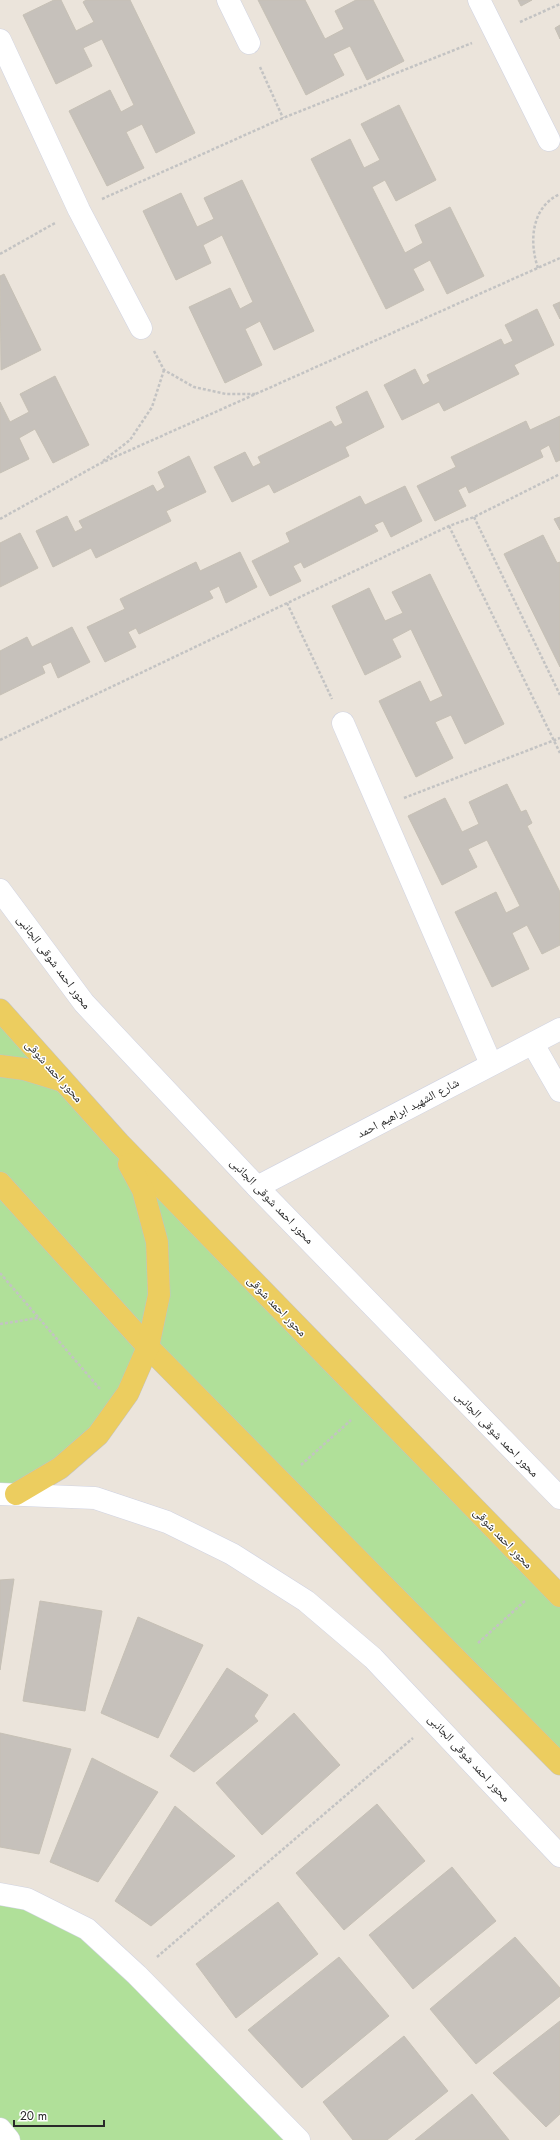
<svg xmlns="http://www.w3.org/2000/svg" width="560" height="2140" font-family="Jost,'Noto Naskh Arabic',sans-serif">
	<rect width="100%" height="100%" fill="#ebe4db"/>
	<!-- green -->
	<g fill="#b0e099">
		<path d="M 0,1010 L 560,1597 L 560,1765 L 148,1347 L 98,1435 L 0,1494 Z"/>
		<path d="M 0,1895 L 87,1929 L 299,2140 L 9,2140 L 0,2129 Z"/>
	</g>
	<!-- building -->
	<g fill="#c6c1bb" stroke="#c6c0b5">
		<path d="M 54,0 L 61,0 L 76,31 L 94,22 L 83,2 L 86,0 L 130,0 L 195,133 L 156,153 L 142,124 L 126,132 L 144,168 L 107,186 L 69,111 L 110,90 L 121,112 L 134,105 L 102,39 L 83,48 L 92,66 L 56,84 L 23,15 Z"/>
		<path d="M 258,0 L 305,0 L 325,39 L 344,29 L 335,11 L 356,0 L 373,0 L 404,61 L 367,80 L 350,46 L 333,54 L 344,75 L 306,95 Z"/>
		<path d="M 518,0 L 532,0 L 521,6 Z"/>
		<path d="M 560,25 L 560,39 L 555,28 Z"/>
		<path d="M 399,105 L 436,180 L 396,201 L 385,180 L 372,187 L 405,253 L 423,243 L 415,225 L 450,207 L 484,276 L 447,294 L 430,260 L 413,269 L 424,290 L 386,309 L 311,159 L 350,139 L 364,168 L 380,160 L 361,124 Z"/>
		<path d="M 242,180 L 314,331 L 274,350 L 260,321 L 245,329 L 262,365 L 225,383 L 189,307 L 230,288 L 240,309 L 253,302 L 222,235 L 203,245 L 211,263 L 176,280 L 143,211 L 181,193 L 197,227 L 214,219 L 204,198 Z"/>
		<path d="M 4,274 L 41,350 L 1,370 L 0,276 Z"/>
		<path d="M 560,302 L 560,319 L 553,305 Z"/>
		<path d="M 537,309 L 554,345 L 514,365 L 519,374 L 444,411 L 439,402 L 402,420 L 384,385 L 415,369 L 423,385 L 430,381 L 427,375 L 501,339 L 504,345 L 513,341 L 505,325 Z"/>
		<path d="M 55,376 L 89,445 L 53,463 L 35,429 L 19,438 L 29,459 L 0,473 L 0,402 L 10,422 L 29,412 L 20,394 Z"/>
		<path d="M 367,391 L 384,427 L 345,447 L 349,456 L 274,493 L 269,484 L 232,502 L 214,467 L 245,452 L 253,467 L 261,463 L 258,457 L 331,421 L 335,427 L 343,423 L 336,407 Z"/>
		<path d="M 560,416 L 560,460 L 556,462 L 549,445 L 540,450 L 543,457 L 469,493 L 466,486 L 458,490 L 466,506 L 435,521 L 417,486 L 456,467 L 451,457 L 526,421 L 530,430 Z"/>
		<path d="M 189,456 L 206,492 L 166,511 L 171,521 L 96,558 L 91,548 L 53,567 L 36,531 L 67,516 L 75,532 L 83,528 L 79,521 L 153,485 L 157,492 L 165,487 L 158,472 Z"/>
		<path d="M 405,486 L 422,521 L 391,537 L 383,521 L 374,525 L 378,531 L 304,568 L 301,562 L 293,566 L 301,581 L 270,596 L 252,561 L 290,542 L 286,533 L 360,496 L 365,505 Z"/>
		<path d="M 560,517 L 560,530 L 554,519 Z"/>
		<path d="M 20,533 L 38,568 L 0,587 L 0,543 Z"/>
		<path d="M 543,535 L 557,563 L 560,562 L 560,667 L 504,554 Z"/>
		<path d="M 240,552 L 257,587 L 226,603 L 219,586 L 209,591 L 213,598 L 139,634 L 136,628 L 128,632 L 136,647 L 105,662 L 87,627 L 125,609 L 120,599 L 196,562 L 200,571 Z"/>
		<path d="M 430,574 L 504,724 L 465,744 L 451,715 L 435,722 L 453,758 L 416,777 L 379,701 L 420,681 L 430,702 L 443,696 L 411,629 L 392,639 L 401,657 L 365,675 L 332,606 L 369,588 L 385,621 L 403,613 L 392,592 Z"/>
		<path d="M 72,627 L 90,662 L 58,678 L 51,662 L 42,666 L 45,673 L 0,695 L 0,651 L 27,637 L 32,647 Z"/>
		<path d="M 507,784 L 521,812 L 526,810 L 532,823 L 527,826 L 560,892 L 560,945 L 542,954 L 527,925 L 512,933 L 529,969 L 492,987 L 455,912 L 496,892 L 506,913 L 520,906 L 487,840 L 468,849 L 477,867 L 442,885 L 408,816 L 445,798 L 462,832 L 479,824 L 469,802 Z"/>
		<path d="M 14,1579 L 0,1670 L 0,1580 Z"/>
		<path d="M 40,1601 L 102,1611 L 85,1711 L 23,1701 Z"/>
		<path d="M 138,1617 L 203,1645 L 158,1738 L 101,1713 Z"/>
		<path d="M 227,1668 L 268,1695 L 254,1716 L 258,1721 L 194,1772 L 170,1756 Z"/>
		<path d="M 294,1713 L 340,1765 L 262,1835 L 216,1783 Z"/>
		<path d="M 0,1733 L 71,1749 L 39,1854 L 0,1847 Z"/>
		<path d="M 92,1758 L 158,1792 L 98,1882 L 50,1862 Z"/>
		<path d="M 377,1804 L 425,1861 L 344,1930 L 296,1873 Z"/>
		<path d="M 175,1806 L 235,1856 L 151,1926 L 115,1901 Z"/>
		<path d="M 452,1867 L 496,1921 L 413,1989 L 369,1935 Z"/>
		<path d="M 278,1902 L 318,1954 L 236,2018 L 196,1964 Z"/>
		<path d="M 515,1937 L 560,1988 L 560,1996 L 476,2064 L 430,2009 Z"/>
		<path d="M 339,1957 L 389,2016 L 302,2088 L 248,2030 Z"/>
		<path d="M 560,2021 L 560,2114 L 546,2127 L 493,2073 Z"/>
		<path d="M 404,2036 L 448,2091 L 387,2140 L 353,2140 L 323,2102 Z"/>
		<path d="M 472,2094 L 509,2140 L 415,2140 Z"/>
	</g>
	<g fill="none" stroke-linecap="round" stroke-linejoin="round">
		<defs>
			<g id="minor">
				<path d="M 228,0 L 249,43"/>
				<path d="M 479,0 L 549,140"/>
				<path d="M 0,40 L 79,210 L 141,328"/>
				<path d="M 343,723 L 491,1064"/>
				<path d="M 0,890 L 84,1003 L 257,1187 L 560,1498"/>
				<path d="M 533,1044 L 560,1091"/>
				<path d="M 257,1187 L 560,1029"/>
				<path d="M 0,1494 L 95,1498 L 167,1522 L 232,1554 L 306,1601 L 373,1658 L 560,1856"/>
				<path d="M 0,1894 L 27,1899 L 87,1929 L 137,1975 L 299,2140"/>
				<path d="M 0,2129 L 9,2140"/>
			</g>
			<g id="major">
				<path d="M 0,1010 L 119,1143 L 560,1596"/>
				<path d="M 0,1066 L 24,1069 L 63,1081"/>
				<path d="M 0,1183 L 148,1347 L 560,1764"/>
				<path d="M 16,1494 L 60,1468 L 98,1435 L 128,1393 L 148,1347 L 159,1295 L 157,1242 L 143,1190 L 129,1164"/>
			</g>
		</defs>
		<!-- minor casing -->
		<use href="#minor" stroke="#d0d3e2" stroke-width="23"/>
		<!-- major casing -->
		<use href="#major" stroke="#c3c3c3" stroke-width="23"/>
		<!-- path -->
		<g stroke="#c3c3c3" stroke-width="2.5" stroke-dasharray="3 2" stroke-linecap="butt">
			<path d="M 520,22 L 560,4"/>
			<path d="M 260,67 L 283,118"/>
			<path d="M 102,199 L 283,118 L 472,43"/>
			<path d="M 0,254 L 55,223"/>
			<path d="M 538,268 C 529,242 531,207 560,194"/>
			<path d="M 154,351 L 164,370 L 194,387 L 226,394 L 257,394"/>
			<path d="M 103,461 L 130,440 L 152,407 L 164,370"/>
			<path d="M 474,517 L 560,695"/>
			<path d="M 0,519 L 99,464 L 560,258"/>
			<path d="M 449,526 L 560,753"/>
			<path d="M 287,603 L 332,699"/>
			<path d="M 0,740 L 449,526 L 474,517 L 560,474"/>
			<path d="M 404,798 L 560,738"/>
			<path d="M 0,1273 L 100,1389"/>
			<path d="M 0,1324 L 38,1318"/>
			<path d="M 301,1465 L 351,1420"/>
			<path d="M 478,1643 L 526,1600"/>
			<path d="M 157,1957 L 413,1738"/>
		</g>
		<!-- minor -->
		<use href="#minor" stroke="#fff" stroke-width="22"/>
		<!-- major -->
		<use href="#major" stroke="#eccd5f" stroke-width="22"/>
	</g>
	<g text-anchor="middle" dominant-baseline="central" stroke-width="3" stroke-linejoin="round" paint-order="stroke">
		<!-- street labels -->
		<g font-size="12" fill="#292929" stroke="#fff">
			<text transform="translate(54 962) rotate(53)">محور احمد شوقى الجانبى</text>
			<text transform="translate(54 1071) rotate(48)">محور احمد شوقى</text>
			<text transform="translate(408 1108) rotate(-28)">شارع الشهيد ابراهيم احمد</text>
			<text transform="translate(272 1201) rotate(46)">محور احمد شوقى الجانبى</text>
			<text transform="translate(277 1306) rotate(46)">محور احمد شوقى</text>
			<text transform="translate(497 1434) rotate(46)">محور احمد شوقى الجانبى</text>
			<text transform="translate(503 1538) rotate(46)">محور احمد شوقى</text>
			<text transform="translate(469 1758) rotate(47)">محور احمد شوقى الجانبى</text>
		</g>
	</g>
	<!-- scale -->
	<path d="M14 2120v6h90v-6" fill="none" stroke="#292929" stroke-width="2"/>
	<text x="20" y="2120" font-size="12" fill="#292929" stroke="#ffffff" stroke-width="3" paint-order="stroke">20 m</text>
</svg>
